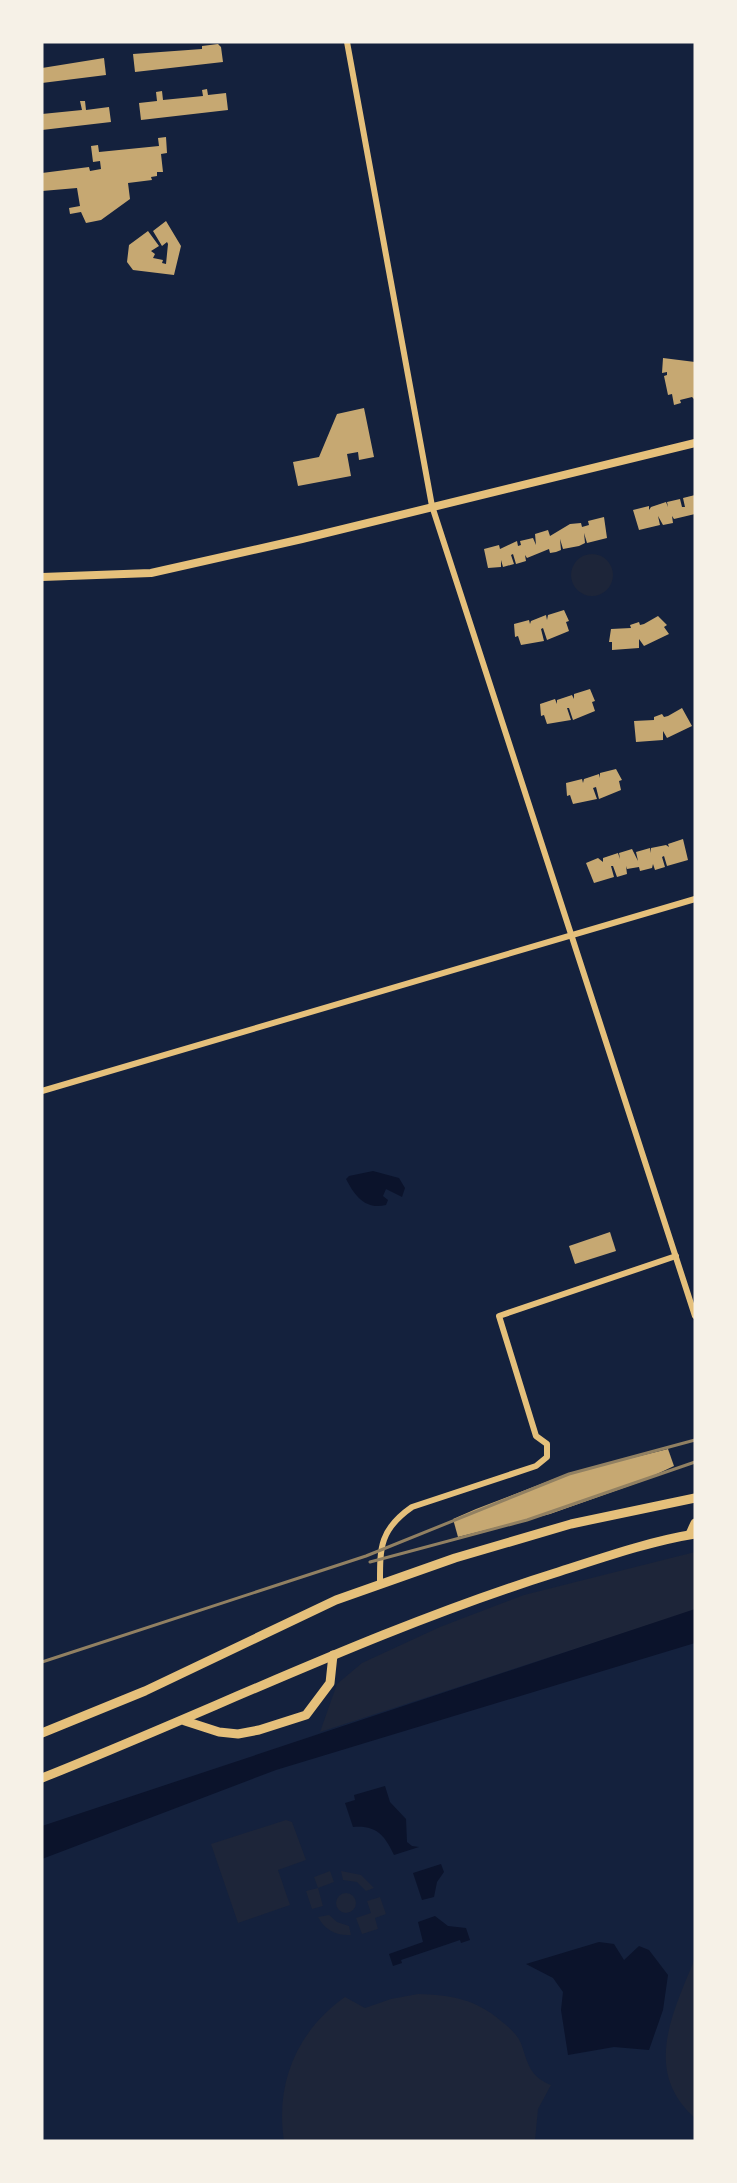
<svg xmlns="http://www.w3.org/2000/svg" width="737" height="2183" font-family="Inter,sans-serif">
	<rect width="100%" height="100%" fill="#14213d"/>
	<!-- green -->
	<g fill="#1d2539">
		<circle cx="592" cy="575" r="21"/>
		<path d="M 695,1552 L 695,1610 L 320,1732 L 337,1684 L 362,1663 L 440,1627 L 524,1595 Z"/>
		<path d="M 286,1820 L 292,1822 L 306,1860 L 278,1870 L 290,1905 L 238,1923 L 211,1844 Z"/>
		<path d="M 330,1871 L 334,1882 L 318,1888 L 323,1906 L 312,1909 L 306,1891 L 318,1888 L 314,1877 Z"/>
		<path d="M 341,1871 L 361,1875 L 374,1888 L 366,1891 L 357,1882 L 343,1880 Z"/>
		<circle cx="346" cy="1903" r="10"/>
		<path d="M 380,1897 L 386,1914 L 375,1918 L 378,1929 L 362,1934 L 356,1918 L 371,1913 L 367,1901 Z"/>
		<path d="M 329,1915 L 337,1922 L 349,1926 L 351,1935 C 336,1936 325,1930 318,1917 Z"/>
		<path d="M 695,1958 L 695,2118 C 642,2071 673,2013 695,1958 Z"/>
		<path d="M 418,1994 C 451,1995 476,1999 501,2021 C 509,2027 519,2036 522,2046 C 528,2065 531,2077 551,2085 L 538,2109 L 535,2141 L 284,2141 C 275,2083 297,2031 345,1997 L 365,2008 L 391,1999 Z"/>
	</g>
	<!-- water -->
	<g fill="#0b132b">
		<path d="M 373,1171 L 399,1178 L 405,1188 L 402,1197 L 386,1189 L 383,1196 L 388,1200 L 386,1205 C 365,1210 355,1196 346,1179 L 349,1176 Z"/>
		<path d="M 695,1609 L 695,1643 L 276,1770 L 42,1859 L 42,1826 Z"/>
		<path d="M 385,1786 L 390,1802 L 406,1819 L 407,1842 L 412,1846 L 419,1847 L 394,1855 C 385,1836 377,1825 353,1827 L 345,1803 L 355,1800 L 354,1795 Z"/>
		<path d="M 441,1864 L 444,1872 L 437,1882 L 434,1897 L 422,1900 L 413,1873 Z"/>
		<path d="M 435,1916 L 448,1926 L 466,1928 L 470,1940 L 461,1943 L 460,1940 L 401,1960 L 402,1963 L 393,1966 L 389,1954 L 423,1942 L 418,1922 Z"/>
		<path d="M 599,1942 L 614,1944 L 624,1960 L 639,1946 L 649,1950 L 668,1975 L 663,2010 L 649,2050 L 614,2047 L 568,2055 L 561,2010 L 563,1992 L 553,1978 L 526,1964 Z"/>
	</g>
	<!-- building -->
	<g fill="#c6a872">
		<path d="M 218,44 L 221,47 L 223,62 L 135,72 L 133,54 L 202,49 L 202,46 Z"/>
		<path d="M 104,58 L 106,75 L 42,83 L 42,68 Z"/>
		<path d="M 207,89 L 208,95 L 226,93 L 228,110 L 141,120 L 139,103 L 157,101 L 156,92 L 162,91 L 163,100 L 203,96 L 202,90 Z"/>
		<path d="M 80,101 L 85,101 L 86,110 L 109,107 L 111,122 L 42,130 L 42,114 L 82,110 Z"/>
		<path d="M 166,137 L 167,153 L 161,154 L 163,172 L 157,172 L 157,176 L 151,177 L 152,180 L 128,183 L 130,199 L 101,220 L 86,223 L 81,212 L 70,214 L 69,208 L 80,206 L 77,188 L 42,191 L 42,173 L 89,167 L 90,171 L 101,169 L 100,161 L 93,162 L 91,146 L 98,145 L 99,152 L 159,146 L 158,138 Z"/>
		<path d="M 166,221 L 181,246 L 174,275 L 133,270 L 127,262 L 129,245 L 148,231 L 159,246 L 151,251 L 155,254 L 153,258 L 163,260 L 162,263 L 166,264 L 168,244 L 167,242 L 162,246 L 153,231 Z"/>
		<path d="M 663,358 L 695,362 L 695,400 L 692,397 L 680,400 L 681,403 L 674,405 L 672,394 L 668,395 L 664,376 L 667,375 L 667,372 L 662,373 Z"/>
		<path d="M 364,408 L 374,457 L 359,460 L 358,452 L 347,454 L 351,476 L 298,486 L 293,462 L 319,457 L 337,414 Z"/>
		<path d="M 695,495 L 695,514 L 674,519 L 672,516 L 673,523 L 663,525 L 658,516 L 660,525 L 639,530 L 633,510 L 649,506 L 649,510 L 651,507 L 666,502 L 668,507 L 667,502 L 680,499 L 682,507 L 685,507 L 683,498 Z"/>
		<path d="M 604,517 L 607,538 L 587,543 L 584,533 L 585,543 L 579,546 L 563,549 L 560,539 L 561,550 L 556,552 L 550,553 L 549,549 L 527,558 L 525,555 L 526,561 L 516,564 L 513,554 L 511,555 L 514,564 L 503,567 L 501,560 L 501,567 L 488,568 L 484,549 L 499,545 L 500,549 L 517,541 L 518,546 L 521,545 L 520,541 L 533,538 L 536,545 L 535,534 L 548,530 L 550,536 L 570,524 L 581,523 L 582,527 L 589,525 L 588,521 Z"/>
		<path d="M 564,610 L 569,621 L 566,622 L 569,631 L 547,640 L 543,628 L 541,629 L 544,641 L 521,645 L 518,636 L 515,637 L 514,624 L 529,620 L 530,624 L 531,621 L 546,615 L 547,620 L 548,615 Z"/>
		<path d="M 658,616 L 667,625 L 664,627 L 669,634 L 644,646 L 639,639 L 639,648 L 612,650 L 612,642 L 609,642 L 611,629 L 631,628 L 630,625 L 639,622 L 640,625 L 644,624 Z"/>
		<path d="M 590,689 L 595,701 L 592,702 L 595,711 L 573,720 L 569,708 L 567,708 L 571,720 L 547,724 L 544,715 L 541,716 L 540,704 L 555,699 L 557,704 L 557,700 L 572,695 L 574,699 L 574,694 Z"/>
		<path d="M 682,708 L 692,726 L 667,738 L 663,731 L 663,740 L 636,742 L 634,721 L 654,720 L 654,717 L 662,714 L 664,717 L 668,716 Z"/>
		<path d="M 616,769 L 622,780 L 619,781 L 621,790 L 599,799 L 596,787 L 593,788 L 597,799 L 573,804 L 570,795 L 567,796 L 566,783 L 582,779 L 583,783 L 584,779 L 599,774 L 600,778 L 600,773 Z"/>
		<path d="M 683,839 L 688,860 L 667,866 L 664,856 L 662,857 L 665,867 L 655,870 L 653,864 L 652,868 L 640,871 L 639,867 L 627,869 L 626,866 L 627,874 L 617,877 L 613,866 L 611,866 L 614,877 L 594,883 L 586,863 L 598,858 L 603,862 L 603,858 L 618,853 L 620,859 L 619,853 L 632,849 L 638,861 L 636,852 L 650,848 L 651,853 L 651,848 L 666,845 L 669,847 L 668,844 Z"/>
		<path d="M 610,1232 L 616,1251 L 575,1264 L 569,1246 Z"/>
		<path d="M 668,1449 L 674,1466 L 640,1482 L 550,1514 L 458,1537 L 453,1519 L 476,1509 L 567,1474 Z"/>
	</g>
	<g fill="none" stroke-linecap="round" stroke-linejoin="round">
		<!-- minor -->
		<g stroke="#e5c07b" stroke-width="6">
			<path d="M 347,42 L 432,506 L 695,1316"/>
			<path d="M 42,1091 L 695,899"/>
			<path d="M 380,1585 C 380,1548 379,1530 412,1507 L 536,1466 L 547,1457 L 547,1444 L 536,1436 L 499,1316 L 676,1256"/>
		</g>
		<!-- tertiary -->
		<path stroke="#e5c07b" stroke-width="8" d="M 42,577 L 151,573 L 302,539 L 695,443"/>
		<!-- primary -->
		<g stroke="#e5c07b" stroke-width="9">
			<path d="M 690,1534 L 695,1523"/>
			<path d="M 185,1721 L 219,1732 L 238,1734 L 259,1730 L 306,1715 L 330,1683 L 333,1655"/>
			<path d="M 42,1733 L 145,1691 L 336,1600 L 455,1558 L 571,1524 L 695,1498"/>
			<path d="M 42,1778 C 213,1710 379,1628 555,1573 C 599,1559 650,1541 695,1534"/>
		</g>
		<!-- rail -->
		<g stroke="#918062" stroke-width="3">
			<path d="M 370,1562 L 527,1520 L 695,1462"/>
			<path d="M 42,1662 L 366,1556 L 569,1474 L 695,1440"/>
		</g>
	</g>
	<!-- border -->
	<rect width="737" height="2183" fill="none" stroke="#f6f1e7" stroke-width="87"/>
</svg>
